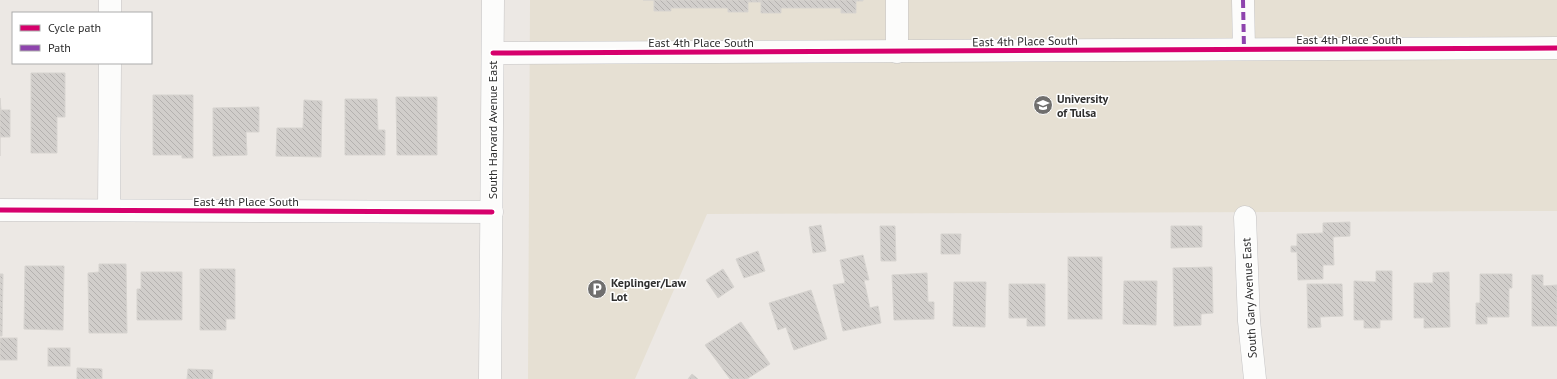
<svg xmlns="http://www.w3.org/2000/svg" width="1557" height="379" font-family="'PT Sans',sans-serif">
	<defs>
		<pattern id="building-back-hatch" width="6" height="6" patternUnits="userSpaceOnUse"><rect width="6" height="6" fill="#d1cecb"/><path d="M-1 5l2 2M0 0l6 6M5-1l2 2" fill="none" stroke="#b4b1af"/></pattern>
	</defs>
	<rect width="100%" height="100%" fill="#ece8e4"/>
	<!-- education -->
	<path fill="#e6e0d3" d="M 530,0 L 1557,0 L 1557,211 L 707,214 L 635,379 L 528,379 Z"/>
	<!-- building -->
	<g fill="url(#building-back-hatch)" stroke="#d7d4d0">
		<path d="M 643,0 L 863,0 L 863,1 L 856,1 L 856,13 L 841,13 L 841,8 L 781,8 L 781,13 L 761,13 L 761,2 L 748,2 L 748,12 L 728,12 L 728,8 L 671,8 L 671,11 L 654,11 L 654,0 Z"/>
		<path d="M 31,73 L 65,73 L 65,117 L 57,117 L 57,153 L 31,153 Z"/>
		<path d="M 153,95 L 193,95 L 193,158 L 182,158 L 182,155 L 153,155 Z"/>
		<path d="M 396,97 L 437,97 L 437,155 L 397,155 Z"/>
		<path d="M 0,98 L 1,110 L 10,110 L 10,137 L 0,137 L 0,156 Z"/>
		<path d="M 345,99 L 377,99 L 378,130 L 385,130 L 385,155 L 345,155 Z"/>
		<path d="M 304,100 L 322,101 L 321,157 L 276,156 L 277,128 L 303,128 Z"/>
		<path d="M 259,107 L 259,132 L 246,132 L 247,155 L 213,156 L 213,108 Z"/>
		<path d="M 1350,222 L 1350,236 L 1333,237 L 1334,265 L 1323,265 L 1323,279 L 1298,280 L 1297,252 L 1291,252 L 1291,246 L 1297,246 L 1297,234 L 1323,233 L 1323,223 Z"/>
		<path d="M 821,225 L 826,251 L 813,253 L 809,227 Z"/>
		<path d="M 880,226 L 895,226 L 896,261 L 881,261 Z"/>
		<path d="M 1171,226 L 1202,226 L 1202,247 L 1171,248 Z"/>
		<path d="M 941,234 L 961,234 L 960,254 L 941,254 Z"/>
		<path d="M 758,251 L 765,271 L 744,278 L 736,259 Z"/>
		<path d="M 863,255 L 869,280 L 864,280 L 870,308 L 878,306 L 881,323 L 843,331 L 833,285 L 845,283 L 840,260 Z"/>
		<rect x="1068" y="257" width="34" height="62"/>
		<path d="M 99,264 L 126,264 L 127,333 L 89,333 L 88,273 L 99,272 Z"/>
		<path d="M 25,266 L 64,266 L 63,330 L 24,329 Z"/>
		<path d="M 1212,267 L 1213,313 L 1201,314 L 1201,325 L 1174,326 L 1173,268 Z"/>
		<path d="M 200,269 L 235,269 L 235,319 L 226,319 L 226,330 L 200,330 Z"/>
		<path d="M 723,269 L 734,287 L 718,298 L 706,280 Z"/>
		<path d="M 1376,271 L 1392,271 L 1392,320 L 1380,320 L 1380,328 L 1364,328 L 1364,320 L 1354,320 L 1354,281 L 1376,282 Z"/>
		<path d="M 141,272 L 182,272 L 182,320 L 137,320 L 137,289 L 141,289 Z"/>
		<path d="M 1449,272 L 1450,327 L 1424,328 L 1424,318 L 1414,318 L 1414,283 L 1433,283 L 1433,273 Z"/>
		<path d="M 927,273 L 928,302 L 934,302 L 934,319 L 894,320 L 892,275 Z"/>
		<path d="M 0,274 L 3,274 L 2,336 L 0,336 Z"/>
		<path d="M 1480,274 L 1512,274 L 1512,288 L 1509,288 L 1509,317 L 1487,317 L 1487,324 L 1476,324 L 1476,303 L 1480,303 Z"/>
		<path d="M 1532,275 L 1543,275 L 1543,286 L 1557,285 L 1557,326 L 1532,326 Z"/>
		<path d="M 1124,281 L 1157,281 L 1156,325 L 1123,324 Z"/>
		<path d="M 954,282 L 986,282 L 985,327 L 953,326 Z"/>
		<path d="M 1009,284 L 1045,284 L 1045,326 L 1027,326 L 1027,318 L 1009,318 Z"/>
		<path d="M 1307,284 L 1342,284 L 1343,316 L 1320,317 L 1321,327 L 1308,328 Z"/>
		<path d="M 811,290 L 827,339 L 794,350 L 786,327 L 778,330 L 769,303 Z"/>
		<path d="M 741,322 L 770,364 L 747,379 L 730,379 L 705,345 Z"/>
		<rect x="0" y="338" width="17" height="22"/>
		<rect x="48" y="348" width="22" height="18"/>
		<path d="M 77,368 L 102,369 L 102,379 L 77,379 Z"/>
		<path d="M 188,369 L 213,370 L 212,379 L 187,379 Z"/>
		<path d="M 692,374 L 698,379 L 688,379 Z"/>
	</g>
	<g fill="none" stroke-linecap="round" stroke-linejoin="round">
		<defs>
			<g id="street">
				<path d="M 1243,0 L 1244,49"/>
				<path d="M 110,13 L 110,0"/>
				<path d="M 897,52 L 897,0"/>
				<path d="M 493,53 L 1557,48"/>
				<path d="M 0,210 L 492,212"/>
				<path d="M 109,210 L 110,63"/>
				<path d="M 1245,217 L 1249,321 L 1255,379"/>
			</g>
			<path id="secondary" d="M 490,379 L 493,0"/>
		</defs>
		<!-- street casing -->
		<use href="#street" stroke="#c5c4c5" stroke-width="23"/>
		<!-- secondary casing -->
		<use href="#secondary" stroke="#c5c4c5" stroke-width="23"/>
		<!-- street -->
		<use href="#street" stroke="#fcfcfb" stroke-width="22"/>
		<!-- secondary -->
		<use href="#secondary" stroke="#fcfcfb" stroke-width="22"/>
		<!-- quiet -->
		<path stroke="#8e44ad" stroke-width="4" stroke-dasharray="8 4" stroke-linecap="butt" d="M 1243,0 L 1244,49"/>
		<defs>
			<g id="cycleway">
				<path d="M 493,53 L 1557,48"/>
				<path d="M 0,210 L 492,212"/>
			</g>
		</defs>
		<!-- cycleway casing -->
		<use href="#cycleway" stroke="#fff" stroke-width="8"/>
		<!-- cycleway -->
		<use href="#cycleway" stroke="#d6006c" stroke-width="5"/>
	</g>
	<!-- icons -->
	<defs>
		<symbol id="university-disc" viewBox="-11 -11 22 22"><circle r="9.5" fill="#706f6e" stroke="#fff"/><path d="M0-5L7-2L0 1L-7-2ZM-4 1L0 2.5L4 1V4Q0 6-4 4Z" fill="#fff"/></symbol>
		<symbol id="parking-disc" viewBox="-11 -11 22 22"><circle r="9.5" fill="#706f6e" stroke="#fff"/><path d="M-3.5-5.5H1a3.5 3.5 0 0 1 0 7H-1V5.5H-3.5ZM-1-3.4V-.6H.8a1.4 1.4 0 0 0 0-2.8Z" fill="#fff"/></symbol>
	</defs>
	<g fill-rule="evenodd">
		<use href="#university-disc" x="1032" y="94" width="22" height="22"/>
		<use href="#parking-disc" x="586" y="278" width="22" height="22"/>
	</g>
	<g text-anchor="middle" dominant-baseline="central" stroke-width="3" stroke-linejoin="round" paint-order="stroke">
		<!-- street labels -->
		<g font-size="12" fill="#2e2e2e" stroke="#fff">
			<text x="1349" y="39">East 4th Place South</text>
			<text transform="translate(1025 41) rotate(-1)">East 4th Place South</text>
			<text x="701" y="42">East 4th Place South</text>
			<text transform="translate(492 130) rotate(-90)">South Harvard Avenue East</text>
			<text x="246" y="201">East 4th Place South</text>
			<text transform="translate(1249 298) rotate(-93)">South Gary Avenue East</text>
		</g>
		<!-- poi labels -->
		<g font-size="12" font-weight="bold" fill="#2e2e2e" stroke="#fff" text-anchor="start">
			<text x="1057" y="98">University<tspan x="1057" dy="14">of Tulsa</tspan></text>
			<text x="611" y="282">Keplinger/Law<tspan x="611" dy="14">Lot</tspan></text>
		</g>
	</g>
	<!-- legend -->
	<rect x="12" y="12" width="140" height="52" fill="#ffffff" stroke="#ababab"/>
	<rect x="20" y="25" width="20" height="6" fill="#d6006c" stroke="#ababab"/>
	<text x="48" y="32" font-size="12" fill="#2e2e2e">Cycle path</text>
	<rect x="20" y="45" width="20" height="6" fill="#8e44ad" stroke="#ababab"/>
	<text x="48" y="52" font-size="12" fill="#2e2e2e">Path</text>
</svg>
